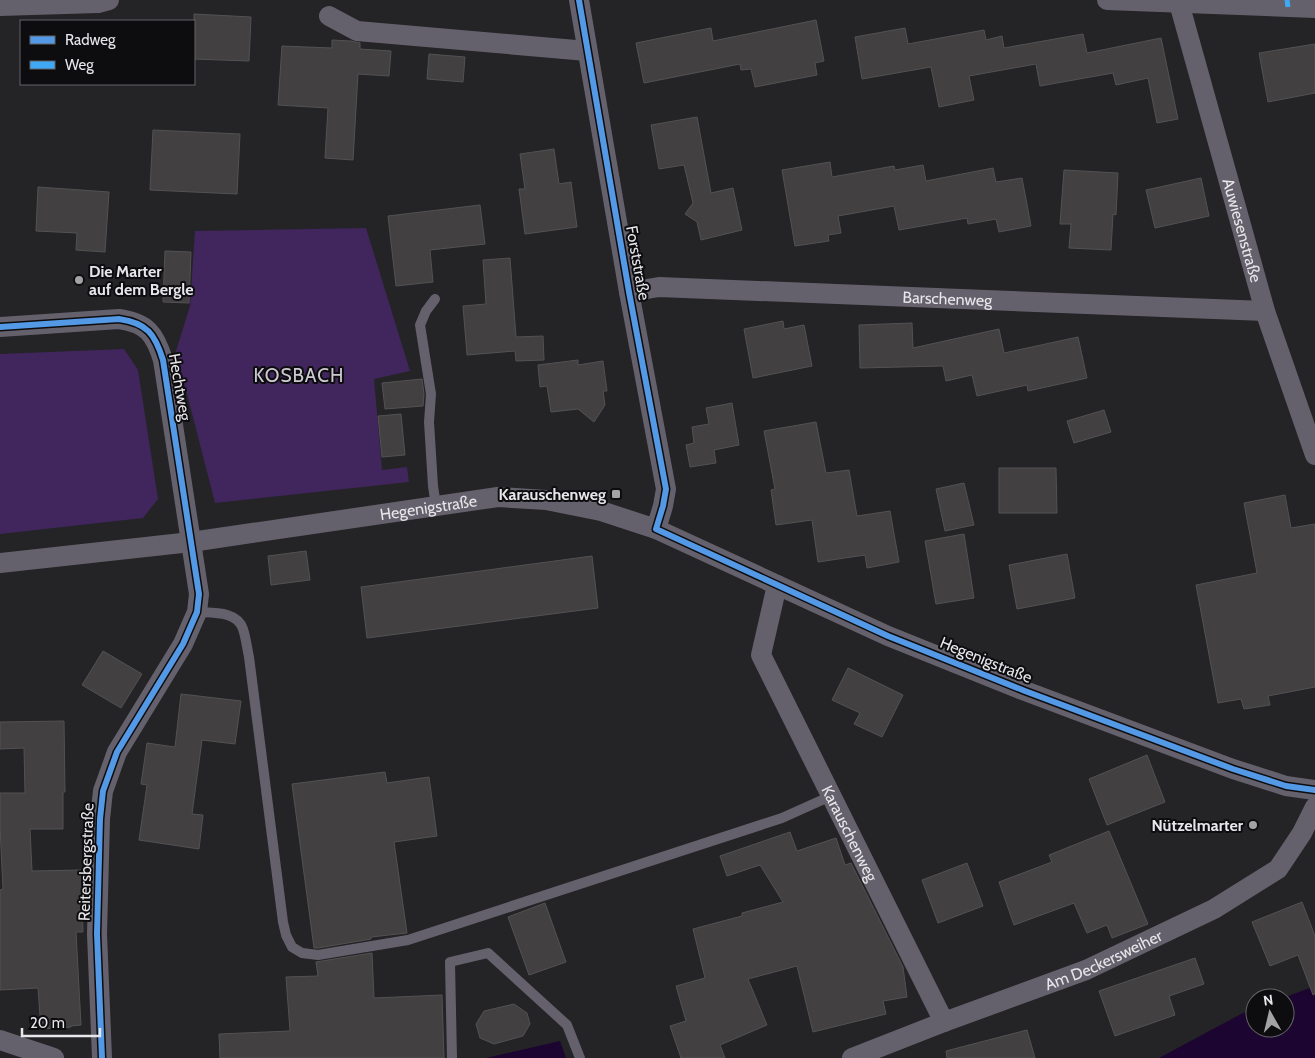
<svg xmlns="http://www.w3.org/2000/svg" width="1315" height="1058" font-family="Cabin,sans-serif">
	<rect width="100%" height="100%" fill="#242326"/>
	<!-- green -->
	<g fill="#40265d">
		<path d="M 366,228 L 410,371 L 374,379 L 382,470 L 407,467 L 409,482 L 215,503 L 176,351 L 190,306 L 195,231 Z"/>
		<path d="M 124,349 L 138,370 L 158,499 L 143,518 L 0,534 L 0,354 Z"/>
	</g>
	<!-- water -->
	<g fill="#1c0531">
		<path d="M 1315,986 L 1315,1058 L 1159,1058 L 1243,1013 L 1255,1009 L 1255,1028 L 1285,1028 L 1285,998 L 1283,998 Z"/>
		<path d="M 560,1041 L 566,1058 L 486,1058 Z"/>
	</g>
	<!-- building -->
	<g fill="#424041" stroke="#535253">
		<path d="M 194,14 L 251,17 L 249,61 L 194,59 Z"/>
		<path d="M 816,20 L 824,61 L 815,63 L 817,75 L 755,87 L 751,69 L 741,70 L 740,64 L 644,83 L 636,43 L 711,28 L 713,41 Z"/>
		<path d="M 905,28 L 908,44 L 984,30 L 986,40 L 1002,36 L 1004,48 L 1083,34 L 1087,53 L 1161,38 L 1178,119 L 1157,123 L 1148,78 L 1116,85 L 1113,73 L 1040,86 L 1036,64 L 969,76 L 974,100 L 939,107 L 931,67 L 862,79 L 855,37 Z"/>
		<path d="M 332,40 L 351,41 L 360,43 L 360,49 L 391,51 L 389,76 L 358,74 L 353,160 L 325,158 L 328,108 L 278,105 L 282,46 L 332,48 Z"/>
		<path d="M 1315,44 L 1315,93 L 1268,102 L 1259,53 Z"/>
		<path d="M 429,54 L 465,57 L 463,82 L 427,79 Z"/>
		<path d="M 697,117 L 711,193 L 733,188 L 742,230 L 701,240 L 697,222 L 685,214 L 693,203 L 684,165 L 659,169 L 651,125 Z"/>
		<path d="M 153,130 L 240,134 L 237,194 L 150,190 Z"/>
		<path d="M 554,149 L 559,184 L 571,182 L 577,227 L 525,234 L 519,189 L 525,189 L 520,154 Z"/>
		<path d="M 830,162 L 832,177 L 894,166 L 895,170 L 923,165 L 926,181 L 993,168 L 996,182 L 1022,178 L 1031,226 L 999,232 L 996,219 L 968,224 L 967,218 L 899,230 L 894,206 L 838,216 L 841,233 L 828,235 L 829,241 L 795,246 L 782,170 Z"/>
		<path d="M 1064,170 L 1118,173 L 1116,215 L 1113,214 L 1111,250 L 1069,248 L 1071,224 L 1060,224 Z"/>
		<path d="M 1201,178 L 1209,216 L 1155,228 L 1146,190 Z"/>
		<path d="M 38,187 L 109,192 L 105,252 L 76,250 L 77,233 L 36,231 Z"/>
		<path d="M 480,205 L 485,244 L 430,250 L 433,282 L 396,286 L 388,216 Z"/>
		<path d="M 165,251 L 191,252 L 189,303 L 163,302 Z"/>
		<path d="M 510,258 L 516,337 L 543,336 L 544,360 L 516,361 L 515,351 L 467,355 L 463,306 L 486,304 L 483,260 Z"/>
		<path d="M 783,321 L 784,329 L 804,325 L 812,366 L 753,378 L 744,329 Z"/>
		<path d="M 912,323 L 913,348 L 999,329 L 1004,353 L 1078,337 L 1087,378 L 1028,391 L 1027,385 L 977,396 L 972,375 L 946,381 L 943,366 L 860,368 L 859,325 Z"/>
		<path d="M 578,360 L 578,365 L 603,361 L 607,391 L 603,391 L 605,405 L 594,422 L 578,409 L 551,412 L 547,386 L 540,387 L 538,365 Z"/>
		<path d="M 422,379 L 424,394 L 423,406 L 385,409 L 382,383 Z"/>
		<path d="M 732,403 L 739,445 L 714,450 L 716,463 L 690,467 L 686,445 L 694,443 L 692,427 L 709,424 L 706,408 Z"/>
		<path d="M 1104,410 L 1111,432 L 1074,443 L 1067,421 Z"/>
		<path d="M 401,414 L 405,455 L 382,457 L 378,416 Z"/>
		<path d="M 816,422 L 826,473 L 849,470 L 857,516 L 890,511 L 899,562 L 867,568 L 865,555 L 818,562 L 812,520 L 776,525 L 771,490 L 775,489 L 764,431 Z"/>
		<path d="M 999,468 L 1056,468 L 1057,513 L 999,513 Z"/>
		<path d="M 964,483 L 974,525 L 945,531 L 936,489 Z"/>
		<path d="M 1285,495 L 1291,528 L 1315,524 L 1315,687 L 1268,696 L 1270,705 L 1244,709 L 1241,699 L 1218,703 L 1196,585 L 1257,573 L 1244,503 Z"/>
		<path d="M 964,534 L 974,598 L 936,604 L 925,541 Z"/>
		<path d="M 306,551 L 310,580 L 271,585 L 268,556 Z"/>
		<path d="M 1067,554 L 1075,598 L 1017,609 L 1009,565 Z"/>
		<path d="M 592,556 L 598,608 L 367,638 L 361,587 Z"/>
		<path d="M 103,651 L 142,674 L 121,708 L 82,685 Z"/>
		<path d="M 848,668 L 903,695 L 882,737 L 854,724 L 860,713 L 832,700 Z"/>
		<path d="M 181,694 L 241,701 L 235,744 L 202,740 L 192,814 L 203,815 L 199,849 L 139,840 L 147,785 L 141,784 L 147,743 L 175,747 Z"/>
		<path d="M 64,721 L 65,792 L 63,792 L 63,829 L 30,829 L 32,871 L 81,870 L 83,932 L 76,932 L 81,1025 L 71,1026 L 71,1027 L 41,1029 L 38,988 L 0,990 L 0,890 L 3,889 L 0,827 L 0,793 L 25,793 L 24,748 L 0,749 L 0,722 Z"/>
		<path d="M 1147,755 L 1165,802 L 1107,825 L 1089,779 Z"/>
		<path d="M 385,772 L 387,783 L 429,777 L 437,836 L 394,842 L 407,933 L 371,937 L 371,939 L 318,948 L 314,948 L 292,784 Z"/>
		<path d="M 1109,831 L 1148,924 L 1112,938 L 1107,925 L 1087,933 L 1074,903 L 1014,925 L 999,882 L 1052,862 L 1049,855 Z"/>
		<path d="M 790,832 L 797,851 L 836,838 L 845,865 L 851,863 L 903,967 L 907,997 L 883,1001 L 886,1014 L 813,1032 L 797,966 L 748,979 L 767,1025 L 720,1045 L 725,1058 L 681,1058 L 670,1026 L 686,1021 L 676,986 L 705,978 L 693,929 L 742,916 L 742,913 L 783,902 L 760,865 L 727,876 L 720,856 Z"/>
		<path d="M 967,863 L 983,906 L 938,923 L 922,880 Z"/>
		<path d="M 1302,902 L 1315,936 L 1315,994 L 1313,995 L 1298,955 L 1270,966 L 1252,922 Z"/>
		<path d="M 545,903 L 566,962 L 529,975 L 508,917 Z"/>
		<path d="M 372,953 L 374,998 L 442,995 L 444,1058 L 220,1058 L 219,1034 L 290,1031 L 286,977 L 318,976 L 316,962 Z"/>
		<path d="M 1195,958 L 1204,984 L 1169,996 L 1175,1015 L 1115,1036 L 1099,991 Z"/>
		<path d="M 514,1004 L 527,1013 L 530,1024 L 523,1036 L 494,1044 L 480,1038 L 476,1024 L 484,1011 Z"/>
		<path d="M 1027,1030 L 1035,1058 L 947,1058 L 946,1051 Z"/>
	</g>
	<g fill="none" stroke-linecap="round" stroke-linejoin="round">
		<!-- lane -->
		<g stroke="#65616c" stroke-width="10">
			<path d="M 435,299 L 426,311 L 420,325 L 431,394 L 429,422 L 433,486 L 436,506"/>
			<path d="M 197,612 C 213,613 237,611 243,629 C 246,638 247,648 249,657 L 283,922 L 286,935 L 292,947 L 302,953 L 318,955 L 408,940 L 782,818 L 831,796"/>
			<path d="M 452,1058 L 450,962 L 488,953 L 567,1025 L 580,1058"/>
		</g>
		<!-- street -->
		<g stroke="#65616c" stroke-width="20">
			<path d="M 579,0 L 629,292 L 666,489 L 663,506 L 656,529"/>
			<path d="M 1107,0 L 1315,8"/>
			<path id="s1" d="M 1179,3 L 1265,311 L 1315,455"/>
			<path d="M 0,6 L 98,3 L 109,0"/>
			<path d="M 329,16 L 357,31 L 587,51"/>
			<path id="s2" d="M 629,292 L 659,287 L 1265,311"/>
			<path d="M 0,327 L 119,319 C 147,323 155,334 163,360 L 199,594 L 197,612 L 183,644 L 117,752 L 103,791 L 100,819 L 97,934 L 102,1058"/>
			<path id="s3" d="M 0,563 L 191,542 L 498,497 L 546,500 L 601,511 L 656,529 L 888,636 L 1025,691 L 1233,769 L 1286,786 L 1315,790"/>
			<path id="s4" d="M 777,585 L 761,655 L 944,1022"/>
			<path d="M 0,1040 L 54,1058"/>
			<path id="s5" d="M 852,1058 L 944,1022 L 1086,970 L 1214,909 L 1278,869 L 1302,833 L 1315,807"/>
		</g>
		<!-- quiet -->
		<path stroke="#3fa9f5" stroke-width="5" stroke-dasharray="10 5" stroke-linecap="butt" d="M 1287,0 L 1288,7"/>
		<defs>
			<g id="cycleway">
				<path d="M 579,0 L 629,292 L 666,489 L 663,506 L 656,529 L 888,636 L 1025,691 L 1233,769 L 1286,786 L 1315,790"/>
				<path d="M 0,327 L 119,319 C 147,323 155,334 163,360 L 199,594 L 197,612 L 183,644 L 117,752 L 103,791 L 100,819 L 97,934 L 102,1058"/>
			</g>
		</defs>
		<!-- cycleway casing -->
		<use href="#cycleway" stroke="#0d0c0e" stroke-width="9"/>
		<!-- cycleway -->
		<use href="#cycleway" stroke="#5399e6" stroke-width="6"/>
	</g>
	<!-- markers -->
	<g fill="#a3a2a5" stroke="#0d0c0e" stroke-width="2">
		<circle cx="79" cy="280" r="5"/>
		<rect x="611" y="489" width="10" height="10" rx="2.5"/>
		<circle cx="1253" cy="825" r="5"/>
	</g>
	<g text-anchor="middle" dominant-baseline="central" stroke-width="4" stroke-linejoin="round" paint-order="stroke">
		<!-- street labels -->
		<g font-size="16" fill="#e7e6ea" stroke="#0d0c0e">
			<text stroke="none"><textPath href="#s1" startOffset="236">Auwiesenstraße</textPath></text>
			<text transform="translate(638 263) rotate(80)">Forststraße</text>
			<text stroke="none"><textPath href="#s2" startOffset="319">Barschenweg</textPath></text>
			<text transform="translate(180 387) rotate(80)">Hechtweg</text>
			<text stroke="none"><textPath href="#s3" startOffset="432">Hegenigstraße</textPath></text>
			<text transform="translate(986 660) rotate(22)">Hegenigstraße</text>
			<text stroke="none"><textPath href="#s4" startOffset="271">Karauschenweg</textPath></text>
			<text transform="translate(86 862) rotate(-88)">Reitersbergstraße</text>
			<text stroke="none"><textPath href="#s5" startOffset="270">Am Deckersweiher</textPath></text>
		</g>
		<!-- poi labels -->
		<g font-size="16" font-weight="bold" fill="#e7e6ea" stroke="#0d0c0e" text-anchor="end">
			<text x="89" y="271" text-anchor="start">Die Marter<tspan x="89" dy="18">auf dem Bergle</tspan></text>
			<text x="606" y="494">Karauschenweg</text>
			<text x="1243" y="825">Nützelmarter</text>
		</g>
		<!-- quarter labels -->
		<g font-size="19" letter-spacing="1" fill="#ccc9d1" stroke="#0d0c0e">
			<text x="299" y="375">KOSBACH</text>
		</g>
	</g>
	<!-- legend -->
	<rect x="20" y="20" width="175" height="65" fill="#0d0c0e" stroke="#646366"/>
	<rect x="30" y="36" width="25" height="8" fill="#5399e6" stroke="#646366"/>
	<text x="65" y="45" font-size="15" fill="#e7e6ea">Radweg</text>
	<rect x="30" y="61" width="25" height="8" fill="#3fa9f5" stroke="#646366"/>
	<text x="65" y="70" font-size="15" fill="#e7e6ea">Weg</text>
	<!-- north arrow -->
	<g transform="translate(1270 1013) rotate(352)"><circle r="24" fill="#0d0c0e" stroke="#646366"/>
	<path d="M0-4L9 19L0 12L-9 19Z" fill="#a3a2a5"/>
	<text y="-8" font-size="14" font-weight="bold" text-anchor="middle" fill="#e7e6ea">N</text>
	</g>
	<!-- scale -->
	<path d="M22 1028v8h78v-8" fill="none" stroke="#e7e6ea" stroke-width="2.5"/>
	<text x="30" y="1028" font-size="15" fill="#e7e6ea" stroke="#0d0c0e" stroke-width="4" paint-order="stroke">20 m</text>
</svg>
